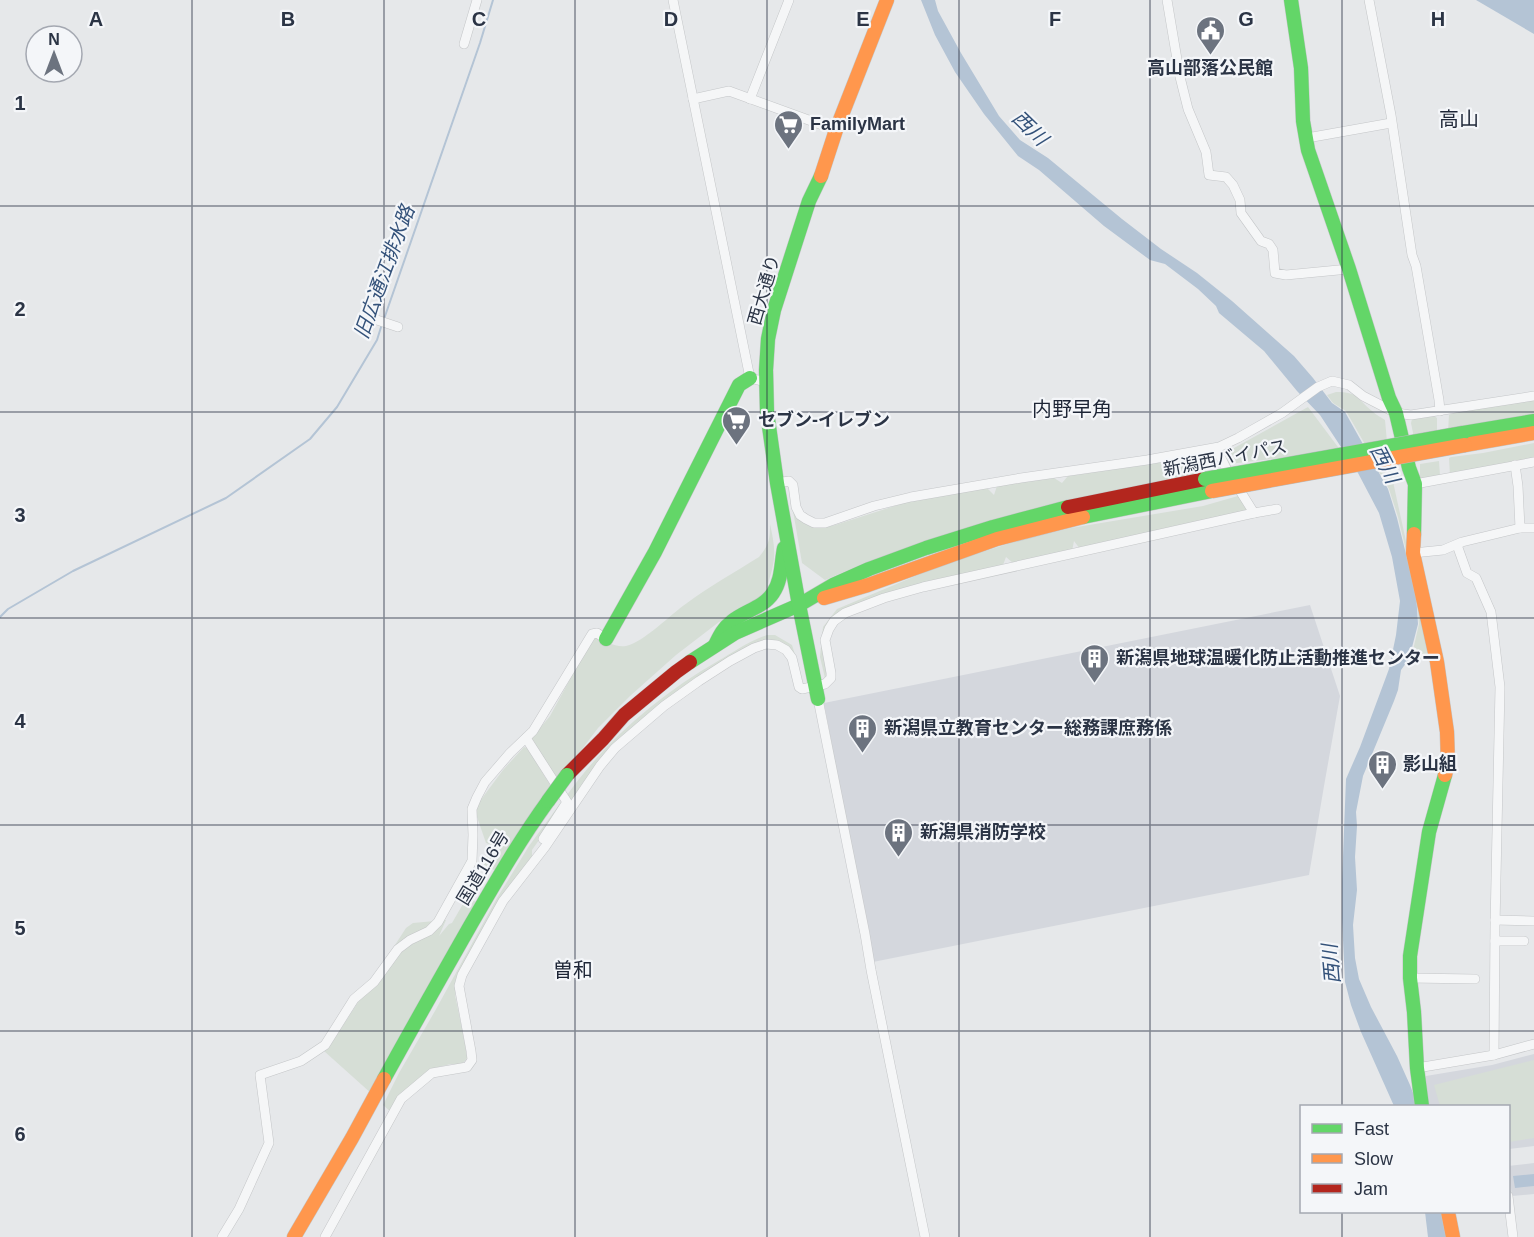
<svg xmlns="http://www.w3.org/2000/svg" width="1534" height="1237" font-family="Helvetica,'Noto Sans JP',sans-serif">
	<rect width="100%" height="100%" fill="#e6e8ea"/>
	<!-- built -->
	<g fill="#d4d7dd">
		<path d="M 1310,605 L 1340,696 L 1324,786 L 1309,875 L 873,962 L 824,703 Z"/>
		<path d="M 1534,1054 L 1534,1146 L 1509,1149 L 1508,1106 L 1427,1106 L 1425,1097 L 1426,1076 L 1492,1065 Z"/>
		<path d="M 1534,1163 L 1534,1194 L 1512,1196 L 1508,1166 Z"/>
	</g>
	<!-- green -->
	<g fill="#d6ded6">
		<path d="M 1336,392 C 1359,392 1357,399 1372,411 C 1376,415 1381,417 1385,420 L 1387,442 L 1366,446 L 1346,411 L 1333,403 L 1327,395 Z"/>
		<path d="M 1534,399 L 1534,417 L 1448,432 L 1449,415 L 1454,412 Z"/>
		<path d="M 1308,407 L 1341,451 L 1229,464 L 1225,453 Z"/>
		<path d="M 1433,415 L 1437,418 L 1437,434 L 1414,438 L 1411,423 L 1412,419 Z"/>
		<path d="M 1534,443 L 1534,460 L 1450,475 L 1449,458 L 1451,457 L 1483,453 Z"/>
		<path d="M 1212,455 L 1216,456 L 1221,466 L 1210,468 L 1192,477 L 863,564 L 825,580 L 802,563 L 792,505 L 818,527 L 832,526 L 904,503 L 987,488 L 994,495 L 997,486 L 1054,478 L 1062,483 L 1068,476 Z"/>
		<path d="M 1439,461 L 1440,476 L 1420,479 L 1420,464 Z"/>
		<path d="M 1390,468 L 1411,564 L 1434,660 L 1411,659 L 1419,624 L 1416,592 L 1398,517 L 1389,489 L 1378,470 Z"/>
		<path d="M 1238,496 L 1246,507 L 1246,511 L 1080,549 L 1074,541 L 1072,551 L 1013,563 L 1006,557 L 1003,565 L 925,582 L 899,590 L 828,622 L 828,677 L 825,678 L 820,657 L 823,627 L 837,609 L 944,564 L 1014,542 L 1071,528 L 1203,506 Z"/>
		<path d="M 770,524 C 773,538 776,551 773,565 C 772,572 769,578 768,585 L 770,587 L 756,602 L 719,622 L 676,655 L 630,696 L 598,728 L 558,781 L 531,739 L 550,716 L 592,639 L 595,638 C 606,640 615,648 626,646 C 644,642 671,614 687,603 C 710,586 735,572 759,557 C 769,545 770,540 770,524 Z"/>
		<path d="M 767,635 L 775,635 L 792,645 L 796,658 L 770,640 L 637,725 L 572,802 L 567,795 C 607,739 659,695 718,661 C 734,652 749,641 767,635 Z"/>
		<path d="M 524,747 L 527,748 L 552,788 L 496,871 L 483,864 L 491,847 L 489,844 L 486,843 L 475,811 L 477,805 L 503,770 Z"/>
		<path d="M 562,801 L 563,806 L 532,850 L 532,860 L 457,982 L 455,995 L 465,1043 L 467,1058 L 464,1062 L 461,1064 L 451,1064 L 434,1068 L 392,1113 L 383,1105 L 399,1073 L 435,1011 L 497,898 L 529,846 Z"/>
		<path d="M 467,897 L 478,903 L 372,1094 L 324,1051 L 333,1041 L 406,928 L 413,923 L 446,920 L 439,936 L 449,924 L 452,923 Z"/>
		<path d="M 1534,1060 L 1534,1138 L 1509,1142 L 1508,1106 L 1440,1106 L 1434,1085 Z"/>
	</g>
	<!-- water -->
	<g fill="#b4c4d5">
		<path d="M 921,0 L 935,0 L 938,11 L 961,53 L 999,116 L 1020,140 L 1048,158 L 1122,219 L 1161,249 L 1197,273 L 1232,301 L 1294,356 L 1313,378 L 1332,403 L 1345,412 L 1388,489 L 1397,518 L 1416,594 L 1418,624 L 1409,659 L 1401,670 L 1398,690 L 1394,701 L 1363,776 L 1356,812 L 1357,826 L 1355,857 L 1357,890 L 1353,925 L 1355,958 L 1359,979 L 1371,1007 L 1397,1056 L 1410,1085 L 1418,1106 L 1394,1106 L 1361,1032 L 1351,1005 L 1345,982 L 1342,919 L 1342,882 L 1346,779 L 1360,747 L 1389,669 L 1396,635 L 1400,601 L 1392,557 L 1379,513 L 1358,473 L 1320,415 L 1297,391 L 1264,351 L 1219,313 L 1216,306 L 1198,289 L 1165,264 L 1150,260 L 1104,226 L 1039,170 L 1018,156 L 984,114 L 955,72 L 935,35 Z"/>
		<path d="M 1476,0 L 1534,0 L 1534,34 Z"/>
		<path d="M 1534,1174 L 1534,1186 L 1515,1188 L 1513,1176 Z"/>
		<path d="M 1425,1212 L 1441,1212 L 1447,1237 L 1428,1237 Z"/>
	</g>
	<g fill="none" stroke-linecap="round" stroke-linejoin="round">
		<!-- stream -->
		<g stroke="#b4c4d5" stroke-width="2">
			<path d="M 384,319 L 480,43 L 493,0"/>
			<path d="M 0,617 L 8,609 L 73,571 L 226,498 L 310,439 L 337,407 L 377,340 L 382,324"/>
		</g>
		<defs>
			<g id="street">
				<path d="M 673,0 L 750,378 L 766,382"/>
				<path d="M 1167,0 L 1180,77 L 1188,109 L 1206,152 L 1209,175 L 1226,177 L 1233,185 L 1240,200 L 1241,213 L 1261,241 L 1269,244 L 1273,250 L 1275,273 L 1286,275 L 1349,269"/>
				<path d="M 1369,0 L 1391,115 L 1412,255 L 1416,266 L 1439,400 L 1440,411"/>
				<path d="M 464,44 L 477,0"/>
				<path d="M 693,99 L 729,91 L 836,130"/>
				<path d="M 750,99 L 789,0"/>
				<path d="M 1307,138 L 1391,123"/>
				<path d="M 371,318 L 398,327"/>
				<path d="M 1515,465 L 1518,486 L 1520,528"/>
				<path d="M 777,483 L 789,481 L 793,485 L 796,507 L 800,515 L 806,519 L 814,523 L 825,523 L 874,506 L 911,497 L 1021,478 L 1147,460 L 1219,447 L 1238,438 L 1282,413 L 1318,387 L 1332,381 L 1349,385 L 1363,396 L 1396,413 L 1411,415 L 1534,396"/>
				<path d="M 1415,484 L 1534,462"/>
				<path d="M 1254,513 L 1277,509"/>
				<path d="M 1457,545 L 1467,573 L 1476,578 L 1491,612 L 1500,687 L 1495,926 L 1494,1055"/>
				<path d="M 1413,553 L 1443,550 L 1462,542 L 1520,528 L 1534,528"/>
				<path d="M 818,699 L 865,934 L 871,970 L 925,1237"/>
				<path d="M 526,738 L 567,802 L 543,839"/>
				<path d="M 1495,920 L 1533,921"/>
				<path d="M 1495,941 L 1524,941"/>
				<path d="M 1410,978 L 1475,979"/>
				<path d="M 1417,1068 L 1494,1055 L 1534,1044"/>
				<path d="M 1508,1196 L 1513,1237"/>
				<path d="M 222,1237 L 239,1209 L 269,1143 L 260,1075 L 301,1061 L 325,1045 L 354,999 L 374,982 L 398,949 L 410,940 L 429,931 L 438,922 L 472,861 L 473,835 L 472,809 L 477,797 L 485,782 L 510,753 L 533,731 L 592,634 L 597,633 L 606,639"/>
				<path d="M 325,1237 L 401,1099 L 432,1073 L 467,1067 L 472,1060 L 471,1051 L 459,986 L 462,975 L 503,901 L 545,847 L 600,766 L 615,748 L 664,706 L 699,681 L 730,661 L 754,648 L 766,644 L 777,645 L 786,650 L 792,658 L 799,687 L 802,689 L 825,684 L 831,678 L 831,673 L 825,640 L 829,629 L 834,621 L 845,613 L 884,598 L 923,587 L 1254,513 L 1227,470 L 1216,448"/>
			</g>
			<g id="fast">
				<path d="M 1291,0 L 1301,68 L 1303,121 L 1308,150 L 1349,269 L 1389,398 L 1396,413 L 1409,468 L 1415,484 L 1414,534"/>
				<path d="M 1463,433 L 1534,421"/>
				<path d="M 1083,517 L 1212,491"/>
				<path d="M 606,639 L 655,552 L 739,385 L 750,378"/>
				<path d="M 715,645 C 719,637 723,628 731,622 C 744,611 763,608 773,593 C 782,580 781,563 784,548"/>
				<path d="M 690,662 L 735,633 L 799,605 L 833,585 L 869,569 L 926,548 L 993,527 L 1068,507"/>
				<path d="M 818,699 L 799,605 L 777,483 L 767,412 L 766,370 L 768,339 L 774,310 L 809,201 L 821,176"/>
				<path d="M 384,1079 C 412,1028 441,977 470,926 C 495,883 519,841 548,801"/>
				<path d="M 1422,1106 L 1417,1068 L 1414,1012 L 1410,978 L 1410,956 L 1429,832 L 1445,775"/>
			</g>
			<g id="slow">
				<path d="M 821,176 L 836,130 L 887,0"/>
				<path d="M 1465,445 L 1534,433"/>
				<path d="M 1414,534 L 1413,553 L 1437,662 L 1447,732 L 1448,764 L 1445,775"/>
				<path d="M 824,598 L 868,585 L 997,539 L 1083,517"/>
				<path d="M 1448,1212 L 1453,1237"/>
				<path d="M 294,1237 L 352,1138 L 384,1079"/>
			</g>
			<g id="jam">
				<path d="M 1068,507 L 1205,479"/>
				<path d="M 567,775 L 603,739 L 624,715 L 676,672 L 690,662"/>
			</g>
		</defs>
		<!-- street casing -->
		<use href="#street" stroke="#c4c6c8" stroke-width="10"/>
		<!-- fast casing -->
		<use href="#fast" stroke="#c4c6c8" stroke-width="15"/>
		<!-- slow casing -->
		<use href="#slow" stroke="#c4c6c8" stroke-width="15"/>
		<!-- jam casing -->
		<use href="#jam" stroke="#c4c6c8" stroke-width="15"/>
		<!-- street -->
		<use href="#street" stroke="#f5f6f7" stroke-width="9"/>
		<!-- fast -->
		<use href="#fast" stroke="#63d668" stroke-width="14"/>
		<!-- slow -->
		<use href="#slow" stroke="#ff974d" stroke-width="14"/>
		<!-- jam -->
		<use href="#jam" stroke="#b3261e" stroke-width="14"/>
		<defs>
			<g id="fast-bridge">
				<path d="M 1205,479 L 1463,433"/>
				<path d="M 548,801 L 567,775"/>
			</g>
			<path id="slow-bridge" d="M 1212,491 L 1465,445"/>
		</defs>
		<!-- fast-bridge casing -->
		<use href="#fast-bridge" stroke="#b8bbbf" stroke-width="15" stroke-linecap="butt"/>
		<!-- slow-bridge casing -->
		<use href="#slow-bridge" stroke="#b8bbbf" stroke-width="15" stroke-linecap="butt"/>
		<!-- fast-bridge -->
		<use href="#fast-bridge" stroke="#63d668" stroke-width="14"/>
		<!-- slow-bridge -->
		<use href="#slow-bridge" stroke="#ff974d" stroke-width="14"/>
	</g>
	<!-- grid -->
	<path fill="none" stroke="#2b3445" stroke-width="1.5" stroke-opacity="0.55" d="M 192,0 L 192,1237M 384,0 L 384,1237M 575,0 L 575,1237M 767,0 L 767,1237M 959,0 L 959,1237M 1150,0 L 1150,1237M 1342,0 L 1342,1106M 0,206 L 1534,206M 0,412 L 1534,412M 0,618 L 1534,618M 0,825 L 1534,825M 0,1031 L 1534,1031M 1342,1212 L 1342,1237"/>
	<!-- icons -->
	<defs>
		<symbol id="civic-pin" viewBox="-11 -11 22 30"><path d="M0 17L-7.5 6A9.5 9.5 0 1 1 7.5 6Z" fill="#6c737f" stroke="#f4f6f9"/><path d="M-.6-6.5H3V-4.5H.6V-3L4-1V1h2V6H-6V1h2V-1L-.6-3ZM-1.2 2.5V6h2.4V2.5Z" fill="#fff"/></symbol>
		<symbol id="supermarket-pin" viewBox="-11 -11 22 30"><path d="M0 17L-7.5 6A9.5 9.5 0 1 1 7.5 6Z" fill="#6c737f" stroke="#f4f6f9"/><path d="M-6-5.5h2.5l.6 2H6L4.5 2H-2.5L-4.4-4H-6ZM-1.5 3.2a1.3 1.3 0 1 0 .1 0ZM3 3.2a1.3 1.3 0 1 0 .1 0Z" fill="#fff"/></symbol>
		<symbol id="building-pin" viewBox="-11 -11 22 30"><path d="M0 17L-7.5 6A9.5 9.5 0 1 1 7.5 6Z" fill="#6c737f" stroke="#f4f6f9"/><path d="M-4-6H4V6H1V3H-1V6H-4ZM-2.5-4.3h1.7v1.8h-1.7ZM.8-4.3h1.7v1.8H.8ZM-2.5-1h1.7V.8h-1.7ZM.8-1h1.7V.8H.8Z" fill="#fff"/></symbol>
	</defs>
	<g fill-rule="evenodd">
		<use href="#civic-pin" x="1194" y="14" width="33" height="45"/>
		<use href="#supermarket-pin" x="772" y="108" width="33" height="45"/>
		<use href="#supermarket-pin" x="720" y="404" width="33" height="45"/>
		<use href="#building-pin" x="1078" y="642" width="33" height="45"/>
		<use href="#building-pin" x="846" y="712" width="33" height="45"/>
		<use href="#building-pin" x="1366" y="748" width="33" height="45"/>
		<use href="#building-pin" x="882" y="816" width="33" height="45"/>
	</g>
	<g text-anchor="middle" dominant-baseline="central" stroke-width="4.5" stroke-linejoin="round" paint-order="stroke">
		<!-- poi labels -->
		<g font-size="18" font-weight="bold" fill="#2b3445" stroke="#f4f6f9" text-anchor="start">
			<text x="1210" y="68" text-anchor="middle">高山部落公民館</text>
			<text x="810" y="124">FamilyMart</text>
			<text x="758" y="420">セブン-イレブン</text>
			<text x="1116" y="658">新潟県地球温暖化防止活動推進センター</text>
			<text x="884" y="728">新潟県立教育センター総務課庶務係</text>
			<text x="1403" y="764">影山組</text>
			<text x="920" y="832">新潟県消防学校</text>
		</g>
		<!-- street labels -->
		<g font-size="18" fill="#2b3445" stroke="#f4f6f9">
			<text transform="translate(764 290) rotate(-74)">西大通り</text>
			<text transform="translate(1225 458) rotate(-11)">新潟西バイパス</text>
			<text transform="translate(483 868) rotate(-59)">国道116号</text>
		</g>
		<!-- neighbourhood labels -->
		<g font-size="20" fill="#1d2536" stroke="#f4f6f9">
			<text x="1459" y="119">高山</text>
			<text x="1072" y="409">内野早角</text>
			<text x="573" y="970">曽和</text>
		</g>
		<!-- water labels -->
		<g font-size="20" font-style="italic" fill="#34527a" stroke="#f4f6f9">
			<text transform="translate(1030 128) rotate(44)">西川</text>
			<text transform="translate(384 272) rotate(-70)">旧広通江排水路</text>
			<text transform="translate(1385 464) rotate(63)">西川</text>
			<text transform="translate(1331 964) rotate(-95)">西川</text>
		</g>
	</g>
	<g font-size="20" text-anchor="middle" font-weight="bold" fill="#2b3445" stroke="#f4f6f9" stroke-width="4.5" stroke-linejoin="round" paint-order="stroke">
		<text x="96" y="26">A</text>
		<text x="288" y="26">B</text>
		<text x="479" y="26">C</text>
		<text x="671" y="26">D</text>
		<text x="863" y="26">E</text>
		<text x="1055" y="26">F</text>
		<text x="1246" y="26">G</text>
		<text x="1438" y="26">H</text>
		<text x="20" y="110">1</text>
		<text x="20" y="316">2</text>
		<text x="20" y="522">3</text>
		<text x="20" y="728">4</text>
		<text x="20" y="935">5</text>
		<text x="20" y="1141">6</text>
	</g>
	<!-- legend -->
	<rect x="1300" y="1105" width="210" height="108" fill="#f4f6f9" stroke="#a4a8b1" stroke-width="1.5"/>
	<rect x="1312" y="1124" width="30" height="9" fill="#63d668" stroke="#a4a8b1" stroke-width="1.5"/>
	<text x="1354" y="1135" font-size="18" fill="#2b3445">Fast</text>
	<rect x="1312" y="1154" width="30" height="9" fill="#ff974d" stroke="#a4a8b1" stroke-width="1.5"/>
	<text x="1354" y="1165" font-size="18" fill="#2b3445">Slow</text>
	<rect x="1312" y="1184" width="30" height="9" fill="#b3261e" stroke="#a4a8b1" stroke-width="1.5"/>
	<text x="1354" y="1195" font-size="18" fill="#2b3445">Jam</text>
	<!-- north arrow -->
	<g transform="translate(54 54)"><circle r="28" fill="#f4f6f9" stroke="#a4a8b1" stroke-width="1.5"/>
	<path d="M0-4.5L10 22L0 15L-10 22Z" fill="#6c737f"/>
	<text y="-9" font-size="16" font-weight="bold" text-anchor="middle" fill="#2b3445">N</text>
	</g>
</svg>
